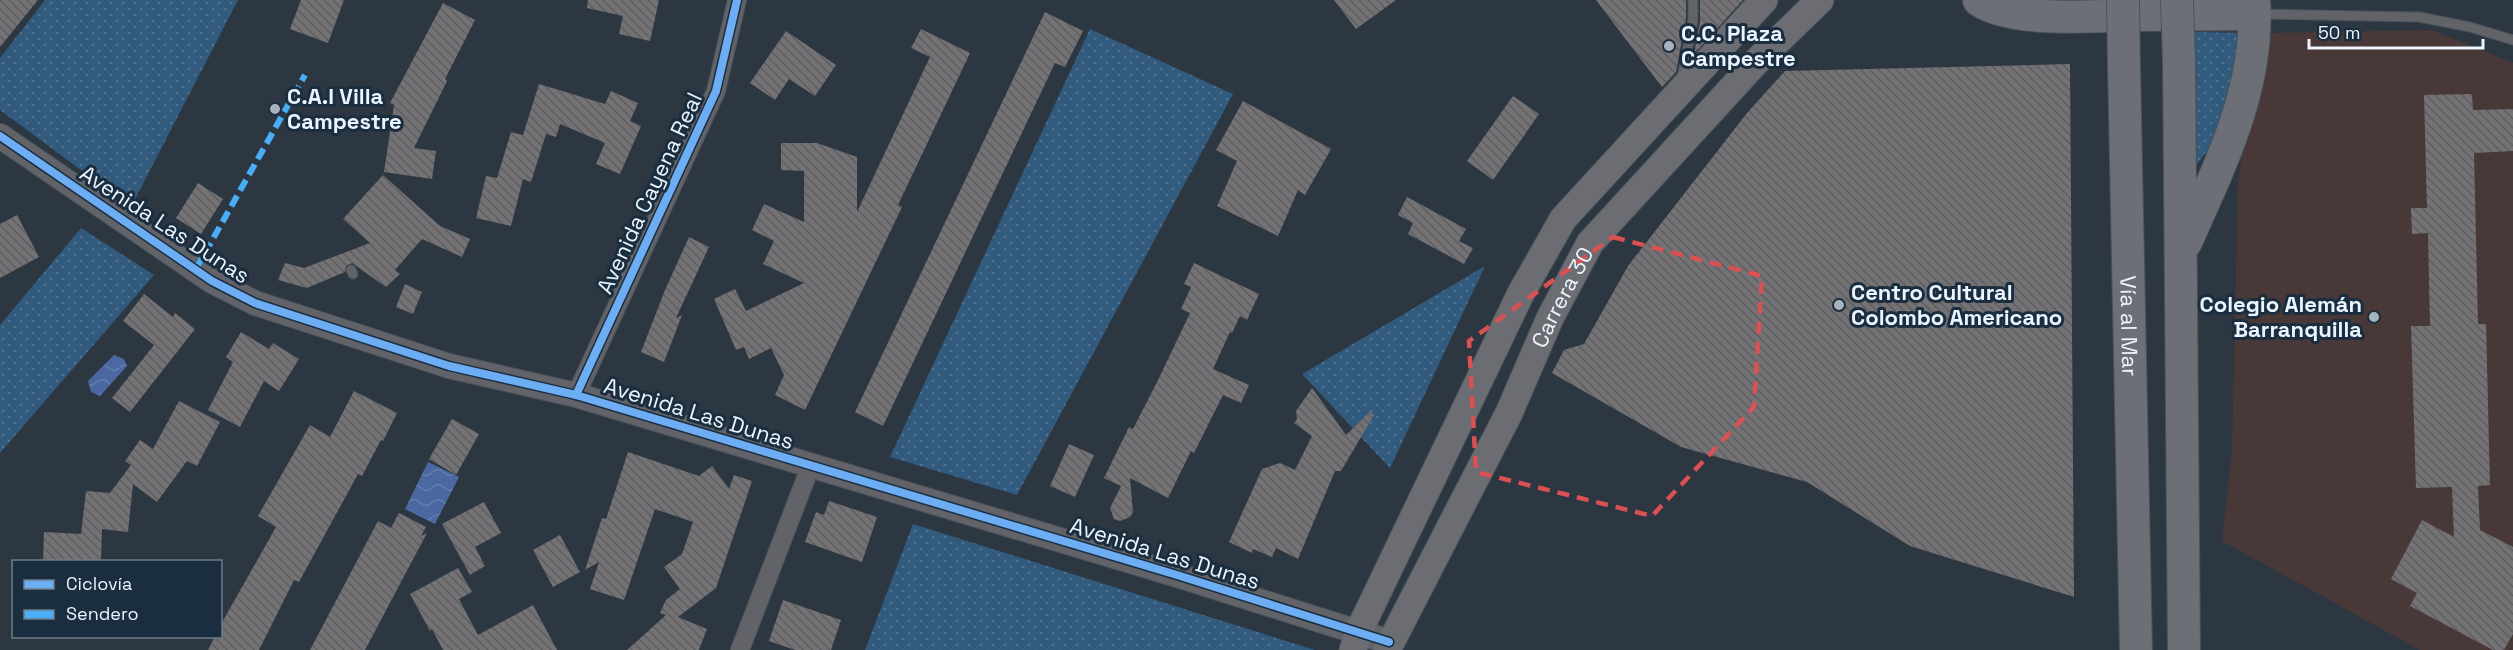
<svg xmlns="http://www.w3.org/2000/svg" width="2513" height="650" font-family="'Space Grotesk',sans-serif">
	<defs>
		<pattern id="grass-dots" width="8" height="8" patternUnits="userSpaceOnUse" patternTransform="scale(1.5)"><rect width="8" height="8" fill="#315a7d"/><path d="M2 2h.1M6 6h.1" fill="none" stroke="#4f7290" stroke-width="1.8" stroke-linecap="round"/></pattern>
		<pattern id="water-waves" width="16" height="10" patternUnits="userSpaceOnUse" patternTransform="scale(1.5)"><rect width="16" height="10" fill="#4b68a3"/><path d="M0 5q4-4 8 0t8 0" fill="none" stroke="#657eb1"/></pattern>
		<pattern id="building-back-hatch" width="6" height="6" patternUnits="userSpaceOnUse" patternTransform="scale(1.5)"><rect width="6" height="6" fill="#747275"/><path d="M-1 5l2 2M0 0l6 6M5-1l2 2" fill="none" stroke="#5d5e60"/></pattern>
	</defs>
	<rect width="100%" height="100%" fill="#2c3742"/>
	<!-- education -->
	<path fill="#493838" d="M 2432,30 L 2513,63 L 2513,650 L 2420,650 L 2222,541 L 2232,451 L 2238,183 L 2244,137 L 2266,33 Z"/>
	<!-- grass -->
	<g fill="url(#grass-dots)">
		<path d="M 45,0 L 238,0 L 131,207 L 0,110 L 0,58 Z"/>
		<path d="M 1090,29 L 1233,94 L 1017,495 L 890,457 Z"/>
		<path d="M 2193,32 L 2246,33 L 2225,127 L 2195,167 Z"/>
		<path d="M 81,228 L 154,275 L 0,453 L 0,325 Z"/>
		<path d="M 1485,266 L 1390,468 L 1302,374 Z"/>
		<path d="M 913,524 L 1315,650 L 865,650 Z"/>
	</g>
	<!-- water -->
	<g fill="url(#water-waves)">
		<path d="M 114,355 L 124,359 L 127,366 L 100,396 L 91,392 L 88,381 Z"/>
		<path d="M 428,462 L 459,477 L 435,524 L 405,509 Z"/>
	</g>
	<!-- building -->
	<g fill="url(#building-back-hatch)">
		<path d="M 0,0 L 38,0 L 0,47 Z"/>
		<path d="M 301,0 L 344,0 L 328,43 L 290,29 Z"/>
		<path d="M 588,0 L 659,0 L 650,41 L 619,34 L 623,16 L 587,8 Z"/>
		<path d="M 1334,0 L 1396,0 L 1356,29 Z"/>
		<path d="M 1596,0 L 1686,0 L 1686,19 L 1676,72 L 1662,87 Z"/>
		<path d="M 1700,0 L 1743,0 L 1694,54 L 1700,21 Z"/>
		<path d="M 443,3 L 475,20 L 445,79 L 447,81 L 414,148 L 436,151 L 432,179 L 384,172 L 394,105 L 390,103 Z"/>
		<path d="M 1045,12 L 1083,31 L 1065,67 L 1055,63 L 883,426 L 855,412 Z"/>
		<path d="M 921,29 L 970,53 L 898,205 L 902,207 L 805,410 L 775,395 L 784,375 L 771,348 L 749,359 L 744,347 L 736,350 L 714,299 L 735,289 L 746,311 L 804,283 L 763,264 L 774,241 L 752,230 L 764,204 L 804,222 L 804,171 L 781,170 L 781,143 L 817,143 L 857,157 L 857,212 L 930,57 L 911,48 Z"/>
		<path d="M 786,31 L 836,65 L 815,96 L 789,79 L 775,100 L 750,83 Z"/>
		<path d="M 2070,64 L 2074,597 L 1910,546 L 1807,482 L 1681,447 L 1552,373 L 1564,350 L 1584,344 L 1628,266 L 1747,113 L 1785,71 Z"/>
		<path d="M 539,84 L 605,104 L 611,91 L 638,103 L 630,121 L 641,126 L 620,174 L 596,164 L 605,143 L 560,124 L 556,137 L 546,134 L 531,182 L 523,179 L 511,226 L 476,218 L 486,176 L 497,178 L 511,132 L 523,135 Z"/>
		<path d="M 2472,94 L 2473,110 L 2513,109 L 2513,151 L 2474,153 L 2478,324 L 2486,324 L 2490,485 L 2478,486 L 2480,530 L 2513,547 L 2513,634 L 2504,650 L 2493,650 L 2410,606 L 2417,593 L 2391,579 L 2422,520 L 2454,537 L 2452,487 L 2416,488 L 2411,326 L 2430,326 L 2428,233 L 2412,234 L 2411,208 L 2427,208 L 2424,95 Z"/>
		<path d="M 1513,96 L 1539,114 L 1493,180 L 1467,161 Z"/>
		<path d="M 1243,101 L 1331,149 L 1305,195 L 1298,190 L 1278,236 L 1217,206 L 1237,161 L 1216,150 Z"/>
		<path d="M 383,175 L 440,226 L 470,239 L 462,257 L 422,239 L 395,270 L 400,274 L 386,287 L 352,263 L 346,266 L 345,272 L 307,288 L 278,280 L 285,263 L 304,268 L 370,243 L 343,219 Z"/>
		<path d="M 198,183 L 223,199 L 201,234 L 176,218 Z"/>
		<path d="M 1407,197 L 1466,229 L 1459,241 L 1473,248 L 1464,264 L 1408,234 L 1413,223 L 1398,215 Z"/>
		<path d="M 17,215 L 39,257 L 0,278 L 0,224 Z"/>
		<path d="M 689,237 L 709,247 L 676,318 L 682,315 L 664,362 L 641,352 L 665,290 Z"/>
		<path d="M 1194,263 L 1259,294 L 1247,320 L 1240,316 L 1232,333 L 1230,332 L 1213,369 L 1249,385 L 1241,403 L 1223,395 L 1194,453 L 1191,451 L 1168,498 L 1130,478 L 1133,512 L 1130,517 L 1120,521 L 1114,519 L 1110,508 L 1121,486 L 1104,478 L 1129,427 L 1133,429 L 1157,382 L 1190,313 L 1181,309 L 1191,287 L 1184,284 Z"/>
		<path d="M 405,284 L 422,292 L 413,314 L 396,307 Z"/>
		<path d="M 144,294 L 173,317 L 175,313 L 195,329 L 130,412 L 112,398 L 154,345 L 123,321 Z"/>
		<path d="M 241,332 L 269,349 L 273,343 L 299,359 L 279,391 L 264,381 L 240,427 L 208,410 L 233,362 L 226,357 Z"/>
		<path d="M 1312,388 L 1346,435 L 1370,412 L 1374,415 L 1341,471 L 1335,471 L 1298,559 L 1276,548 L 1272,557 L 1253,549 L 1252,553 L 1229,542 L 1262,469 L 1280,463 L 1295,470 L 1312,436 L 1294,423 L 1297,419 L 1296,411 Z"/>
		<path d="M 354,391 L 397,413 L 383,441 L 381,440 L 362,476 L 358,474 L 299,582 L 294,580 L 259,650 L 208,650 L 215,636 L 220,636 L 220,626 L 276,527 L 258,516 L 310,425 L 330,437 Z"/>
		<path d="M 179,401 L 220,422 L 197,466 L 187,461 L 157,502 L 133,484 L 128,532 L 102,529 L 101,561 L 43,561 L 44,532 L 81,534 L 86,491 L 110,493 L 131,465 L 125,461 L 140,440 L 153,449 Z"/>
		<path d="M 452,419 L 479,434 L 456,475 L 429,459 Z"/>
		<path d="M 1069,444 L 1094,455 L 1075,497 L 1050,486 Z"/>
		<path d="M 628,452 L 699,476 L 712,466 L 729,489 L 734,475 L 752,481 L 716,588 L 678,617 L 707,629 L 699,650 L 627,650 L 666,615 L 660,613 L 666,600 L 680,589 L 664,567 L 682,554 L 693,522 L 655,509 L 624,600 L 590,589 L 599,562 L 585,570 L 602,518 L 606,519 Z"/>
		<path d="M 829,501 L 877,517 L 862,562 L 805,542 L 816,512 L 824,515 Z"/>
		<path d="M 484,502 L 501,533 L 475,547 L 485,566 L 470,575 L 442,524 Z"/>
		<path d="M 399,513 L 426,527 L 421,536 L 427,533 L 365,650 L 310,650 L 378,521 L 391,528 Z"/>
		<path d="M 560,535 L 580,572 L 553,587 L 533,550 Z"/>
		<path d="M 458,568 L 472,592 L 459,599 L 478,635 L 533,605 L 557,650 L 443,650 L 432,629 L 430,631 L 410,594 Z"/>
		<path d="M 783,600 L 841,620 L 831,650 L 795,650 L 769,641 Z"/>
	</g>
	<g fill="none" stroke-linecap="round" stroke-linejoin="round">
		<defs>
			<g id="service">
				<path d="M 2260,14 L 2419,17 L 2470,27 L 2513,40"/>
				<path d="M 1682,78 L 1693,20 L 1693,0"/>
				<path d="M 351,270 L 353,274"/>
			</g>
			<g id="minor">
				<path d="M 576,395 L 716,91 L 737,0"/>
				<path d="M 740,650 L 811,465"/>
			</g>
			<path id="tertiary" d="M 0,136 L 212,281 L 255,303 L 449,366 L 576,395 L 1177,575 L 1389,642"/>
			<g id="secondary">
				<path d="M 1353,650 L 1359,631 L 1520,295 L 1563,219 L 1764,0"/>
				<path id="s1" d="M 1387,650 L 1509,413 L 1550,318 L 1590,243 L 1756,62 L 1820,0"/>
			</g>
			<g id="trunk">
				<path d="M 1979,0 C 2012,23 2094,16 2134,15 C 2174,15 2215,14 2255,14"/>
				<path d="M 2179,62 L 2184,650"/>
				<path id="s2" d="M 2124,66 L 2136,650"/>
				<path d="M 2186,242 C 2220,165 2260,87 2254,0"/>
			</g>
		</defs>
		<!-- service casing -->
		<use href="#service" stroke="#48525a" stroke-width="11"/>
		<!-- minor casing -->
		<use href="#minor" stroke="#48525a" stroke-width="20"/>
		<!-- tertiary casing -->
		<use href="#tertiary" stroke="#48525a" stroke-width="26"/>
		<!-- secondary casing -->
		<use href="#secondary" stroke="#48525a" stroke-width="29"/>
		<!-- trunk casing -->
		<use href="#trunk" stroke="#48525a" stroke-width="34"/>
		<!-- service -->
		<use href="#service" stroke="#626368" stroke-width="9"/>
		<!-- minor -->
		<use href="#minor" stroke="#626368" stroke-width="18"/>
		<!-- tertiary -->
		<use href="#tertiary" stroke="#626368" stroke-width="24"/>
		<!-- secondary -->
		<use href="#secondary" stroke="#6c6d72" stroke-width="27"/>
		<!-- trunk -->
		<use href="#trunk" stroke="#6c6f76" stroke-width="32"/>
		<defs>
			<g id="trunk-bridge">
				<path d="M 2123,0 L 2124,66"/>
				<path d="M 2177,0 L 2179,62"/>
			</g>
		</defs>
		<!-- trunk-bridge casing -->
		<use href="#trunk-bridge" stroke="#48525a" stroke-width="34" stroke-linecap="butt"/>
		<!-- trunk-bridge -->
		<use href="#trunk-bridge" stroke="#6c6f76" stroke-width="32"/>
		<!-- quiet -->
		<path stroke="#49aef6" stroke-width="6" stroke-dasharray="12 6" stroke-linecap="butt" d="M 196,269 L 305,75"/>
		<defs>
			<g id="cycleway">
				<path d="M 0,136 L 212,281 L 255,303 L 449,366 L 576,395 L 1177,575 L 1389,642"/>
				<path d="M 576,395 L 716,91 L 737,0"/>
			</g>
		</defs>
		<!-- cycleway casing -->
		<use href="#cycleway" stroke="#1a2e3f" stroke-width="11"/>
		<!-- cycleway -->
		<use href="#cycleway" stroke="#6dadf4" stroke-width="8"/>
	</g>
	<!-- marked area -->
	<path fill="none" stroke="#da5153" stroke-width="4.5" stroke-dasharray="12 8" stroke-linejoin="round" d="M 1613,237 L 1762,276 L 1754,407 L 1652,516 L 1476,472 L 1469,341 Z"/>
	<!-- markers -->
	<g fill="#a8b2bc" stroke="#1a2e3f" stroke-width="2">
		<circle cx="1669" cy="46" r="6"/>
		<circle cx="275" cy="109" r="6"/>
		<circle cx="1839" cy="305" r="6"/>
		<circle cx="2374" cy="317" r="6"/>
	</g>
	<g text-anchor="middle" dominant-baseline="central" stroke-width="6" stroke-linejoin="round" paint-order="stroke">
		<!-- poi labels -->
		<g font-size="22" font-weight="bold" fill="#ebf5fd" stroke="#1a2e3f" text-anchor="start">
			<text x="1681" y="33">C.C. Plaza<tspan x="1681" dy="25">Campestre</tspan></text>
			<text x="287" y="96">C.A.I Villa<tspan x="287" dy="25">Campestre</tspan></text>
			<text x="1851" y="292">Centro Cultural<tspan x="1851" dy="25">Colombo Americano</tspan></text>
			<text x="2362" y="304" text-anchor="end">Colegio Alemán<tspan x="2362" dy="25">Barranquilla</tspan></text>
		</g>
		<!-- street labels -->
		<g font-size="22" fill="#ebf5fd" stroke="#1a2e3f">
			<text transform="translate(649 193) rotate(-65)">Avenida Cayena Real</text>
			<text transform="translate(165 224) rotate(33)">Avenida Las Dunas</text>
			<text stroke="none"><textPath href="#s1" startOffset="394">Carrera 30</textPath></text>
			<text stroke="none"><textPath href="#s2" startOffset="260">Vía al Mar</textPath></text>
			<text transform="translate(699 413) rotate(17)">Avenida Las Dunas</text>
			<text transform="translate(1165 553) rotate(17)">Avenida Las Dunas</text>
		</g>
	</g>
	<!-- legend -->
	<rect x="12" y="560" width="210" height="78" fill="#1a2e3f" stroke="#6e7e8b" stroke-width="1.5"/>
	<rect x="24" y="580" width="30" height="9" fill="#6dadf4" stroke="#6e7e8b" stroke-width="1.5"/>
	<text x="66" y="590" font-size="18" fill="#ebf5fd">Ciclovía</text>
	<rect x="24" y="610" width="30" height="9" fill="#49aef6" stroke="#6e7e8b" stroke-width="1.5"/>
	<text x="66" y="620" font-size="18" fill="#ebf5fd">Sendero</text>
	<!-- scale -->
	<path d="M2309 39v9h174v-9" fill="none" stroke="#ebf5fd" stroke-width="3"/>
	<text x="2318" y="39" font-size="18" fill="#ebf5fd" stroke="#1a2e3f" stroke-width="4.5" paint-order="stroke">50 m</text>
</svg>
